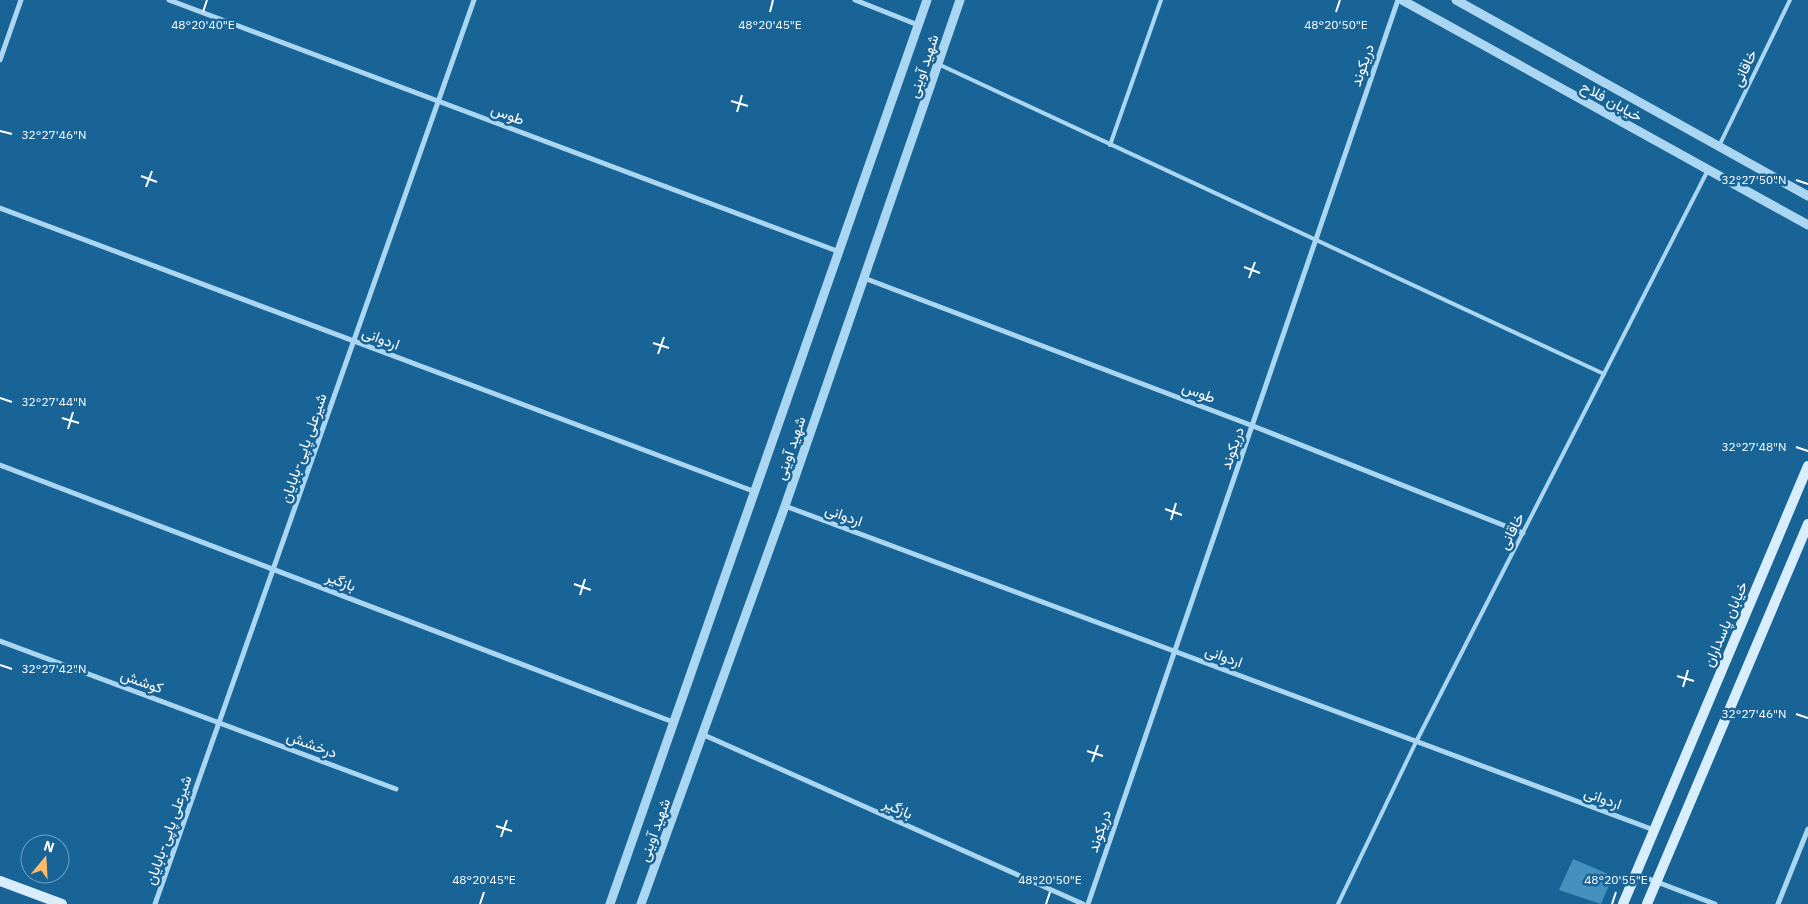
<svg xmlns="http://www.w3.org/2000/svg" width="1808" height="904" font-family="'IBM Plex Sans',Vazirmatn,sans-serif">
	<rect width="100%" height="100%" fill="#186497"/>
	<!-- building -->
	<path fill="#4490bf" d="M 1573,859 L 1613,876 L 1601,904 L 1559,890 Z"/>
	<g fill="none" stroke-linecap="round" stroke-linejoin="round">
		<!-- service -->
		<g stroke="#aad6f1" stroke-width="4">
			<path d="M 938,64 L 1604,374"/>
			<path d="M 1110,145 L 1161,0"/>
			<path d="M 1719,146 L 1790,0"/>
			<path d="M 1338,904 L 1416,742 L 1708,170"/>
		</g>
		<!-- minor -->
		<g stroke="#aad6f1" stroke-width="5">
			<path d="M 169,0 L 837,251"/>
			<path d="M 855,0 L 918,25"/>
			<path d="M 0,60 L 21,0"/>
			<path d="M 0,208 L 753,491"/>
			<path d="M 864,278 L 1253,426 L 1523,533"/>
			<path d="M 0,465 L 673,722"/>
			<path d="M 785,506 L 1654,830"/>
			<path d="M 0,641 L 396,789"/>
			<path d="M 704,735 L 1083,904"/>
			<path d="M 1636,874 L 1715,904"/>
			<path d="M 155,904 L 474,0"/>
			<path d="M 1088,904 L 1398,0"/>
			<path d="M 1778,904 L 1808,829"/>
		</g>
		<!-- tertiary -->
		<g stroke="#aad6f1" stroke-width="9">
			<path d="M 1402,0 L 1808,225"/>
			<path d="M 1456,0 L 1808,196"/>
			<path d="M 610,904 L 927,0"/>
			<path d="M 641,904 L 785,506 L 960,0"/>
		</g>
		<!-- secondary -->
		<g stroke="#d9eefc" stroke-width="10">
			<path d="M 0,881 L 62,904"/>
			<path d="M 1623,904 L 1808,466"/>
			<path d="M 1647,904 L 1808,524"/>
		</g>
	</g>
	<!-- ticks -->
	<path fill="none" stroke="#fff" stroke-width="2" d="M 203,12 L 207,0M 770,12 L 773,0M 1336,12 L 1340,0M 731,101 L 748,106M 737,112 L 742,95M 0,131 L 12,134M 141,176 L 157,182M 1796,180 L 1808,184M 146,187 L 152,171M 1244,267 L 1260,273M 1249,278 L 1255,262M 653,343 L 669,348M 658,354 L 664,337M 0,398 L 12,402M 62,418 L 79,423M 68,429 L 73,412M 1796,447 L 1808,451M 1165,509 L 1182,515M 1171,520 L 1176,503M 574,584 L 591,590M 580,595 L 585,579M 0,665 L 12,669M 1677,676 L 1694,681M 1683,687 L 1688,670M 1796,714 L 1808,718M 1087,751 L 1103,756M 1092,762 L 1098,745M 496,826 L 512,831M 501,837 L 507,820M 480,904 L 484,892M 1046,904 L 1050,892M 1612,904 L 1616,892"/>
	<g text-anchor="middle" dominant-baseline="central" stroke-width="5" stroke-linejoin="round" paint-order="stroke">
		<!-- street labels -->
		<g font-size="15" fill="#fff" stroke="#186497">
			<text transform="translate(1362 65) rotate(-71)">دریکوند</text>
			<text transform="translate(923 66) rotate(-71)">شهید آوینی</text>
			<text transform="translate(1744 68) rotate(-64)">خاقانی</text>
			<text transform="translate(1612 101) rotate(29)">خیابان فلاح</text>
			<text transform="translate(508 114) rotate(21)">طوس</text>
			<text transform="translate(381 338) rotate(21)">اردوانی</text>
			<text transform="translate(1199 392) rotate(21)">طوس</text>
			<text transform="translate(303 448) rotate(-71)">شیرعلی پاپی-بابایان</text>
			<text transform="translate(790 448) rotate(-71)">شهید آوینی</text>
			<text transform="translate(1232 448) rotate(-71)">دریکوند</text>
			<text transform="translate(844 515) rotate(20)">اردوانی</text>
			<text transform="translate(1511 531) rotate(-63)">خاقانی</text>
			<text transform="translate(341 581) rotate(21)">بازگیر</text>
			<text transform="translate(1725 624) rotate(-67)">خیابان پاسداران</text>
			<text transform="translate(1224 656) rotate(20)">اردوانی</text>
			<text transform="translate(142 681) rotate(20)">کوشش</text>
			<text transform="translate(312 744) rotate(20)">درخشش</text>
			<text transform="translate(1603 798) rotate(20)">اردوانی</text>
			<text transform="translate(898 808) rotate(24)">بازگیر</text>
			<text transform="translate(168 830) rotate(-71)">شیرعلی پاپی-بابایان</text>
			<text transform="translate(654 830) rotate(-70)">شهید آوینی</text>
			<text transform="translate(1099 831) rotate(-71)">دریکوند</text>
		</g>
	</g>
	<g font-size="12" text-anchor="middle" fill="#fff" stroke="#186497" stroke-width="5" stroke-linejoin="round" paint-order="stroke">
		<text x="203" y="29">48°20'40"E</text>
		<text x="770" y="29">48°20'45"E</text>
		<text x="1336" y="29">48°20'50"E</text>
		<text x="54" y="139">32°27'46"N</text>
		<text x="1754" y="184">32°27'50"N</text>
		<text x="54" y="406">32°27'44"N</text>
		<text x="1754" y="451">32°27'48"N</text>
		<text x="54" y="673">32°27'42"N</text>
		<text x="1754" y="718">32°27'46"N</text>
		<text x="484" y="884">48°20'45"E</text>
		<text x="1050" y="884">48°20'50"E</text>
		<text x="1616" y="884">48°20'55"E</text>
	</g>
	<!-- north arrow -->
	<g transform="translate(45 859) rotate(18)"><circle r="24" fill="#186497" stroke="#74a2c1"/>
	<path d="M0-4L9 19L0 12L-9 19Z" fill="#ffbb6a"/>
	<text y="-8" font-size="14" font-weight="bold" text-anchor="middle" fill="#ffffff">N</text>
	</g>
</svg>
